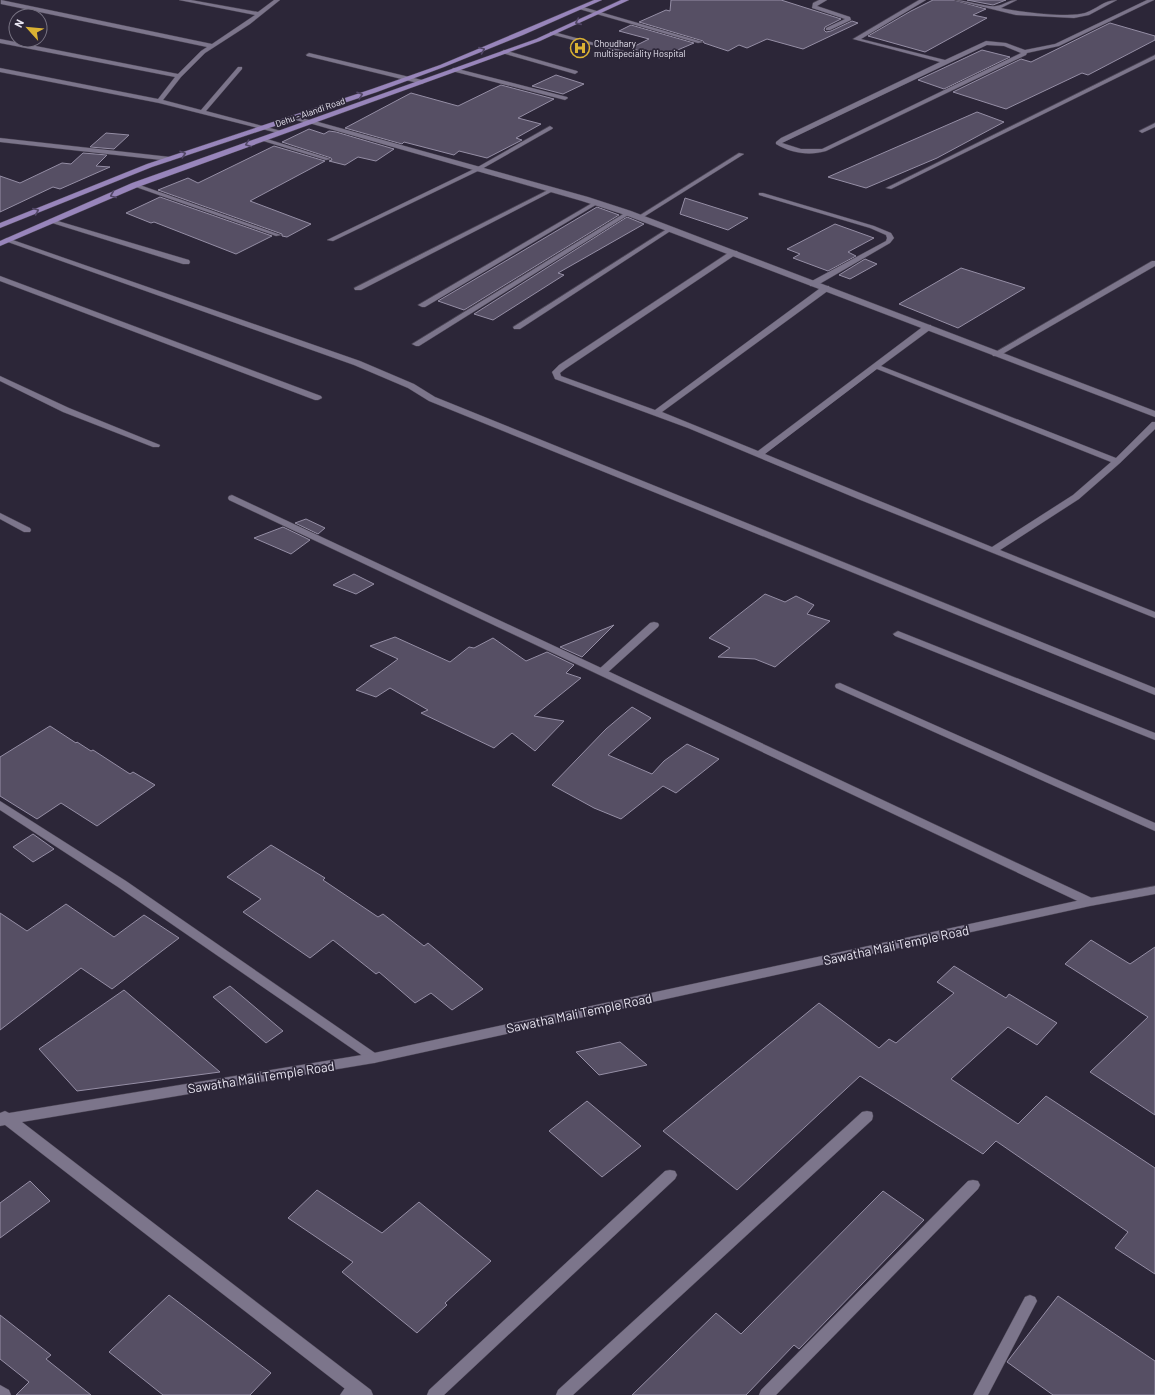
<svg xmlns="http://www.w3.org/2000/svg" width="1155" height="1395" font-family="Barlow,sans-serif">
	<rect width="100%" height="100%" fill="#2c2638"/>
	<!-- building -->
	<g fill="#564f64" stroke="#958ea5">
		<path d="M 671,0 L 781,0 L 841,19 L 825,27 L 824,30 L 826,32 L 831,31 L 852,21 L 858,23 L 803,49 L 767,39 L 747,48 L 739,45 L 728,51 L 704,43 L 703,41 L 639,22 L 666,10 L 670,11 Z"/>
		<path d="M 933,0 L 954,0 L 986,9 L 973,15 L 987,18 L 925,52 L 868,36 L 911,11 Z"/>
		<path d="M 967,0 L 1006,0 L 993,5 Z"/>
		<path d="M 1110,23 L 1155,36 L 1155,40 L 1088,75 L 1082,73 L 1006,109 L 953,92 L 1021,59 L 1031,62 Z"/>
		<path d="M 631,25 L 694,43 L 659,58 L 631,48 L 649,39 L 619,31 Z"/>
		<path d="M 982,50 L 1010,57 L 944,89 L 918,80 Z"/>
		<path d="M 556,75 L 584,84 L 563,94 L 532,86 Z"/>
		<path d="M 501,85 L 554,99 L 518,118 L 541,124 L 516,138 L 522,140 L 487,158 L 459,151 L 454,155 L 404,142 L 402,144 L 345,128 L 411,93 L 458,106 Z"/>
		<path d="M 977,112 L 1004,122 L 937,158 L 866,188 L 828,177 Z"/>
		<path d="M 309,129 L 324,134 L 329,131 L 336,132 L 394,149 L 376,161 L 358,157 L 345,165 L 329,161 L 332,160 L 331,158 L 282,142 Z"/>
		<path d="M 106,133 L 129,135 L 114,149 L 90,147 Z"/>
		<path d="M 274,146 L 325,161 L 250,201 L 311,224 L 287,237 L 282,236 L 282,234 L 158,190 L 188,178 L 198,183 Z"/>
		<path d="M 83,153 L 107,155 L 96,166 L 110,167 L 60,189 L 53,187 L 0,212 L 0,176 L 20,183 L 62,163 L 71,164 Z"/>
		<path d="M 160,197 L 272,236 L 236,254 L 154,222 L 151,223 L 126,213 Z"/>
		<path d="M 685,198 L 748,218 L 728,230 L 680,214 Z"/>
		<path d="M 597,207 L 619,215 L 464,310 L 438,301 Z"/>
		<path d="M 627,217 L 644,224 L 558,273 L 564,275 L 493,320 L 474,314 Z"/>
		<path d="M 835,224 L 874,238 L 848,252 L 856,256 L 828,271 L 793,258 L 800,254 L 787,249 Z"/>
		<path d="M 865,259 L 877,264 L 850,279 L 839,275 Z"/>
		<path d="M 961,268 L 1025,288 L 958,328 L 899,304 Z"/>
		<path d="M 306,519 L 325,528 L 318,534 L 295,523 Z"/>
		<path d="M 283,527 L 310,540 L 291,554 L 254,538 Z"/>
		<path d="M 354,574 L 374,584 L 356,594 L 333,585 Z"/>
		<path d="M 765,594 L 785,602 L 796,596 L 814,605 L 807,614 L 830,621 L 775,667 L 755,659 L 718,657 L 730,648 L 709,638 Z"/>
		<path d="M 614,625 L 582,657 L 560,647 Z"/>
		<path d="M 395,637 L 450,662 L 469,647 L 474,648 L 493,638 L 526,661 L 547,652 L 574,665 L 566,673 L 581,678 L 534,716 L 564,721 L 535,751 L 512,733 L 494,748 L 421,713 L 428,710 L 390,688 L 376,697 L 356,690 L 398,659 L 370,646 Z"/>
		<path d="M 632,707 L 651,718 L 608,755 L 652,774 L 664,761 L 687,744 L 719,759 L 676,793 L 663,786 L 621,819 L 594,808 L 552,785 L 606,729 Z"/>
		<path d="M 50,726 L 76,743 L 77,742 L 91,751 L 93,750 L 130,774 L 133,772 L 155,785 L 97,826 L 61,803 L 37,819 L 0,796 L 0,757 Z"/>
		<path d="M 33,834 L 54,849 L 33,862 L 13,847 Z"/>
		<path d="M 271,845 L 325,878 L 323,880 L 378,917 L 383,914 L 424,946 L 428,943 L 483,989 L 452,1010 L 431,993 L 415,1003 L 379,972 L 376,974 L 333,940 L 310,958 L 243,912 L 261,899 L 227,877 Z"/>
		<path d="M 66,904 L 114,937 L 144,915 L 179,938 L 112,989 L 81,968 L 0,1030 L 0,913 L 27,931 Z"/>
		<path d="M 1091,940 L 1130,964 L 1155,947 L 1155,1115 L 1090,1072 L 1148,1017 L 1065,964 Z"/>
		<path d="M 954,966 L 1006,998 L 1009,994 L 1057,1023 L 1037,1045 L 1008,1027 L 951,1079 L 1018,1124 L 1046,1096 L 1155,1168 L 1155,1274 L 1115,1248 L 1128,1232 L 996,1141 L 983,1154 L 860,1076 L 737,1190 L 663,1131 L 819,1003 L 879,1048 L 889,1039 L 896,1043 L 954,993 L 937,982 Z"/>
		<path d="M 230,986 L 283,1031 L 266,1043 L 213,997 Z"/>
		<path d="M 124,990 L 220,1072 L 77,1091 L 39,1049 Z"/>
		<path d="M 620,1042 L 647,1065 L 599,1075 L 576,1052 Z"/>
		<path d="M 587,1101 L 641,1146 L 602,1177 L 549,1131 Z"/>
		<path d="M 30,1181 L 50,1201 L 0,1238 L 0,1203 Z"/>
		<path d="M 317,1190 L 382,1233 L 419,1202 L 491,1261 L 445,1303 L 447,1305 L 417,1333 L 342,1272 L 353,1262 L 288,1218 Z"/>
		<path d="M 883,1191 L 924,1220 L 799,1349 L 794,1345 L 746,1395 L 632,1395 L 716,1313 L 741,1334 Z"/>
		<path d="M 169,1295 L 271,1373 L 250,1395 L 163,1395 L 109,1352 Z"/>
		<path d="M 1058,1296 L 1155,1361 L 1155,1395 L 1053,1395 L 1007,1362 Z"/>
		<path d="M 0,1315 L 51,1355 L 46,1359 L 91,1395 L 16,1395 L 29,1382 L 0,1359 Z"/>
	</g>
	<g fill="none" stroke-linecap="round" stroke-linejoin="round">
		<defs>
			<g id="service">
				<path d="M 1,0 L 212,44 L 255,15 L 179,0 L 191,0 L 258,12 L 274,0 L 280,0 L 250,24 L 205,53 L 181,77 L 163,100 L 201,110 L 238,67 L 242,67 L 242,69 L 206,111 L 285,132 L 282,134 L 159,103 L 0,72 L 0,68 L 158,99 L 175,77 L 0,43 L 0,39 L 178,74 L 201,51 L 207,47 L 1,4 Z"/>
				<path d="M 819,0 L 827,0 L 817,6 L 850,17 L 851,20 L 830,30 L 826,30 L 826,28 L 845,19 L 812,8 L 813,3 Z"/>
				<path d="M 919,0 L 926,0 L 861,39 L 945,60 L 986,41 L 1006,43 L 1025,50 L 1055,44 L 1147,0 L 1154,0 L 1059,46 L 1027,53 L 1026,55 L 826,151 C 809,156 791,153 776,144 L 776,142 L 781,138 L 940,62 L 853,39 ZM 987,45 L 1004,46 L 1021,53 L 822,149 L 801,149 L 782,143 Z"/>
				<path d="M 955,0 C 966,0 989,8 996,6 C 1004,5 1008,0 1017,0 L 1001,8 C 1019,12 1069,18 1085,13 C 1097,9 1104,0 1117,0 L 1089,15 L 1074,18 L 1016,15 Z"/>
				<path d="M 579,7 L 583,7 L 703,42 L 698,43 L 579,9 Z"/>
				<path d="M 550,32 L 554,32 L 624,51 L 619,52 L 550,34 Z"/>
				<path d="M 504,50 L 577,71 L 578,72 L 575,74 L 502,53 L 501,52 Z"/>
				<path d="M 309,53 L 422,80 L 425,82 L 422,84 L 307,56 L 306,55 Z"/>
				<path d="M 1155,55 L 1155,59 L 891,189 L 886,188 Z"/>
				<path d="M 454,68 L 567,97 L 568,98 L 565,100 L 452,71 L 452,69 Z"/>
				<path d="M 294,116 L 313,121 L 314,122 L 311,124 L 292,119 L 291,118 Z"/>
				<path d="M 1155,123 L 1155,127 L 1142,133 L 1139,131 Z"/>
				<path d="M 550,126 L 553,128 L 552,129 L 480,170 L 333,241 L 327,240 L 476,168 Z"/>
				<path d="M 0,138 L 170,157 L 173,159 L 170,161 L 0,142 Z"/>
				<path d="M 260,138 L 264,138 L 331,159 L 326,160 L 260,140 Z"/>
				<path d="M 739,153 L 744,154 L 642,218 L 637,217 Z"/>
				<path d="M 133,184 L 137,184 L 281,235 L 276,236 L 133,186 Z"/>
				<path d="M 550,189 L 555,190 L 361,290 L 355,290 L 354,288 Z"/>
				<path d="M 759,193 L 763,193 L 874,226 L 891,233 L 894,238 L 890,243 L 816,286 L 810,286 L 810,282 L 886,241 L 887,238 L 886,235 L 870,228 L 759,195 Z"/>
				<path d="M 594,202 L 599,203 L 425,307 L 422,307 L 418,305 Z"/>
				<path d="M 628,211 L 631,213 L 630,214 L 419,346 L 416,346 L 412,344 Z"/>
				<path d="M 51,219 L 189,260 L 190,262 L 189,264 L 183,264 L 49,222 L 49,220 Z"/>
				<path d="M 670,227 L 673,229 L 672,230 L 520,329 L 514,329 L 513,327 Z"/>
				<path d="M 7,238 L 360,361 L 414,384 L 435,397 L 1155,688 L 1155,695 L 429,401 L 408,388 L 354,365 L 5,241 L 3,240 Z"/>
				<path d="M 731,251 L 737,251 L 738,253 L 565,369 L 560,373 L 561,376 L 655,410 L 823,286 L 829,286 L 829,290 L 662,412 L 758,451 L 925,325 L 931,325 L 931,329 L 881,366 L 1116,458 L 1152,422 L 1155,422 L 1155,429 L 1120,463 L 1079,499 L 1000,550 L 1155,612 L 1155,618 L 858,499 L 688,428 L 555,379 L 552,372 L 559,365 ZM 877,369 L 1111,462 L 1073,495 L 992,547 L 765,454 Z"/>
				<path d="M 1152,261 L 1155,261 L 1155,266 L 999,356 L 993,356 L 992,354 Z"/>
				<path d="M 0,276 L 321,396 L 322,398 L 318,400 L 315,400 L 0,281 Z"/>
				<path d="M 0,376 L 69,408 L 160,445 L 159,447 L 153,447 L 63,412 L 0,381 Z"/>
				<path d="M 232,495 L 1094,899 L 1096,902 L 1094,905 L 1086,905 L 229,500 L 228,498 L 229,496 Z"/>
				<path d="M 0,513 L 30,528 L 31,530 L 30,532 L 24,532 L 0,519 Z"/>
				<path d="M 898,631 L 1155,733 L 1155,740 L 895,636 L 893,634 Z"/>
				<path d="M 840,683 L 1155,823 L 1155,831 L 836,688 L 835,686 L 836,684 Z"/>
				<path d="M 0,801 L 126,881 L 378,1055 L 380,1058 L 378,1061 L 374,1063 L 370,1061 L 118,887 L 0,810 Z"/>
				<path d="M 867,1111 L 872,1112 L 873,1116 L 872,1120 L 573,1395 L 556,1395 L 558,1390 L 862,1112 Z"/>
				<path d="M 670,1170 L 675,1171 L 677,1175 L 675,1179 L 444,1395 L 427,1395 L 429,1390 L 665,1171 Z"/>
				<path d="M 973,1180 L 978,1181 L 980,1185 L 978,1189 L 776,1395 L 759,1395 L 761,1390 L 968,1181 Z"/>
				<path d="M 1030,1295 L 1035,1297 L 1037,1301 L 988,1395 L 973,1395 L 1025,1297 Z"/>
				<path d="M 354,1380 L 359,1382 L 361,1387 L 356,1395 L 340,1395 L 349,1382 Z"/>
				<path d="M 0,1385 L 9,1390 L 11,1395 L 0,1395 Z"/>
			</g>
			<g id="minor">
				<path d="M 311,120 L 588,197 L 631,211 L 1155,411 L 1155,417 L 625,215 L 582,201 L 309,123 L 308,122 Z"/>
				<path d="M 654,622 L 658,623 L 659,625 L 658,627 L 606,674 L 598,674 L 597,672 L 598,670 L 650,623 Z"/>
			</g>
			<path id="tertiary" d="M 1155,886 L 1155,894 L 1090,906 L 374,1063 L 22,1122 L 371,1390 L 373,1395 L 353,1395 L 5,1125 L 0,1126 L 0,1113 L 5,1111 L 9,1113 L 374,1053 L 1090,898 Z"/>
			<g id="primary">
				<path d="M 594,0 L 602,0 L 523,35 L 444,67 L 377,92 L 152,167 L 0,228 L 0,223 L 147,164 L 372,89 L 440,65 Z"/>
				<path d="M 621,0 L 629,0 L 540,41 L 138,187 L 0,246 L 0,241 L 132,183 L 536,39 Z"/>
			</g>
		</defs>
		<!-- service casing -->
		<use href="#service" stroke="#484251" stroke-width="1"/>
		<!-- minor casing -->
		<use href="#minor" stroke="#484251" stroke-width="1"/>
		<!-- tertiary casing -->
		<use href="#tertiary" stroke="#484251" stroke-width="1"/>
		<!-- primary casing -->
		<use href="#primary" stroke="#484251" stroke-width="1"/>
		<!-- service -->
		<use href="#service" fill="#7c758b" fill-rule="evenodd"/>
		<!-- minor -->
		<use href="#minor" fill="#7c758b" fill-rule="evenodd"/>
		<!-- tertiary -->
		<use href="#tertiary" fill="#7c758b" fill-rule="evenodd"/>
		<!-- primary -->
		<use href="#primary" fill="#9885bb" fill-rule="evenodd"/>
	</g>
	<!-- one-way arrows -->
	<defs><path id="oneway-chevron" d="M-2-3.5L2.5 0L-2 3.5" fill="none" stroke-width="1.6" stroke-linecap="round" stroke-linejoin="round"/></defs>
	<g stroke="#524766">
		<use href="#oneway-chevron" transform="translate(578 22) rotate(156)"/>
		<use href="#oneway-chevron" transform="translate(482 50) rotate(-22)"/>
		<use href="#oneway-chevron" transform="translate(360 95) rotate(-19)"/>
		<use href="#oneway-chevron" transform="translate(248 144) rotate(160)"/>
		<use href="#oneway-chevron" transform="translate(183 154) rotate(-18)"/>
		<use href="#oneway-chevron" transform="translate(113 195) rotate(157)"/>
		<use href="#oneway-chevron" transform="translate(36 211) rotate(-23)"/>
	</g>
	<!-- icons -->
	<defs>
		<symbol id="hospital-ring" viewBox="-11 -11 22 22"><circle r="9.5" fill="#2c2638" stroke="#dbb233" stroke-width="1.5"/><path d="M-5-5h3v3.5h4V-5h3V5h-3V1.5h-4V5h-3Z" fill="#dbb233"/></symbol>
	</defs>
	<g fill-rule="evenodd">
		<use href="#hospital-ring" x="569" y="37" width="22" height="22"/>
	</g>
	<g text-anchor="middle" dominant-baseline="central" stroke-width="3.5" stroke-linejoin="round" paint-order="stroke">
		<!-- far-poi labels -->
		<g font-size="9" fill="#e8e5f1" stroke="#2c2638" text-anchor="start">
			<text x="594" y="43">Choudhary<tspan x="594" dy="10">multispeciality Hospital</tspan></text>
		</g>
		<!-- far-street labels -->
		<g font-size="9" fill="#e8e5f1" stroke="#2c2638">
			<text transform="translate(310 112) rotate(-19)">Dehu - Alandi Road</text>
		</g>
		<!-- near-street labels -->
		<g font-size="13" fill="#e8e5f1" stroke="#2c2638">
			<text transform="translate(896 945) rotate(-12)">Sawatha Mali Temple Road</text>
			<text transform="translate(579 1013) rotate(-12)">Sawatha Mali Temple Road</text>
			<text transform="translate(261 1077) rotate(-9)">Sawatha Mali Temple Road</text>
		</g>
	</g>
	<!-- north arrow -->
	<g transform="translate(28 28) rotate(297)"><circle r="19" fill="#2c2638" stroke="#777282"/>
	<path d="M0-3L7 15L0 10L-7 15Z" fill="#dbb233"/>
	<text y="-6" font-size="11" font-weight="bold" text-anchor="middle" fill="#e8e5f1">N</text>
	</g>
</svg>
